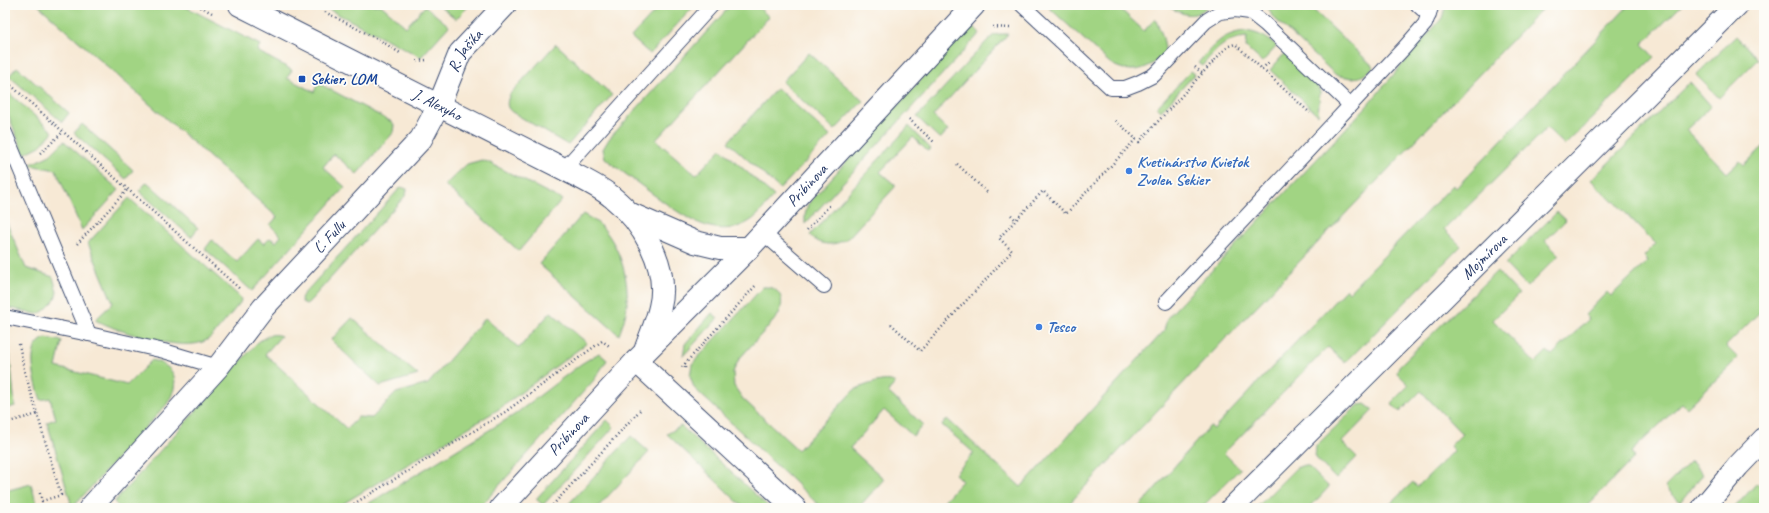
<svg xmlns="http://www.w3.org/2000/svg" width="1769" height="513" font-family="Caveat,sans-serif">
	<rect width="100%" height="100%" fill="#fdfcf7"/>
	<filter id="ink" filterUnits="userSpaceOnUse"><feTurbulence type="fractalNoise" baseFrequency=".025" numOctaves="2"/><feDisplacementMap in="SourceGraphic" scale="8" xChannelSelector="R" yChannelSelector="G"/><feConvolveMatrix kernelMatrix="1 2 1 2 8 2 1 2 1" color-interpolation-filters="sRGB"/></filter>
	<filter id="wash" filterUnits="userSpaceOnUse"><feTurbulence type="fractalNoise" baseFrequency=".012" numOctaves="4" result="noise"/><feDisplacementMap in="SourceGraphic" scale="16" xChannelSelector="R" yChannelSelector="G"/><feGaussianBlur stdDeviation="0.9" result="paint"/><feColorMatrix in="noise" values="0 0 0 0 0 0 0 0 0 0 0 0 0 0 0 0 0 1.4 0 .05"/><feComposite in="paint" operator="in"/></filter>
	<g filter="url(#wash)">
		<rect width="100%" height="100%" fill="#f7e9d5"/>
		<!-- green -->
		<g fill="#a1d483" stroke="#5e8270">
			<path d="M 38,5 L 182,5 L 260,45 L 257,51 L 292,70 L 287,78 L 314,92 L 318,83 L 392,122 L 394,125 L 393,133 L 357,174 L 334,154 L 323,167 L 345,187 L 252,291 L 205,249 L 212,240 L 237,262 L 258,239 L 264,244 L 270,238 L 276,242 L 281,236 L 270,225 L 277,217 Z"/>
			<path d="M 304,5 L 381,5 L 406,27 L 425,6 L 449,26 L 421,57 L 326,8 Z"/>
			<path d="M 439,5 L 470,5 L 456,19 Z"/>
			<path d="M 661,5 L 695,5 L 650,54 L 631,37 Z"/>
			<path d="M 731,5 L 756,5 L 769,17 L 656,140 L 696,175 L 721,149 L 774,196 C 767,203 761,213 753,219 C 718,244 682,215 654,195 C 640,185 626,174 612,164 L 605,158 L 603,149 L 609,139 Z"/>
			<path d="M 1046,5 L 1116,5 L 1144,31 L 1155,19 C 1161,31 1165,40 1165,53 C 1149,70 1131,76 1110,63 Z"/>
			<path d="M 1168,5 L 1209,5 C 1195,20 1183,15 1167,6 Z"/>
			<path d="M 1267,5 L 1308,5 L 1374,67 L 1367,73 L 1360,77 L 1352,78 L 1336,75 L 1272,16 Z"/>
			<path d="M 1446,5 L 1546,5 L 1226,338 L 1065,508 L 947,508 L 942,503 L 962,481 L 955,474 L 974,453 L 942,425 L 947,419 L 1021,487 L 1164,331 L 1167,318 L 1366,107 L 1442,18 Z"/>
			<path d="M 1629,5 L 1682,5 L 1642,44 L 1654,57 L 1565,145 L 1547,128 L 1454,220 L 1444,229 L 1461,246 L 1345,363 L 1328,347 L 1224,453 L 1240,469 L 1201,508 L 1138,508 L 1210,426 L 1214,429 L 1346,289 L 1349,292 L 1453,185 L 1456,188 Z"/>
			<path d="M 973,26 L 980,33 L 805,224 L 805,215 L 808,204 L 961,35 Z"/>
			<path d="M 1246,31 C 1259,33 1268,38 1277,46 L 1262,62 L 1246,47 L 1247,37 C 1224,39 1216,50 1202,66 L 1198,63 C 1213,46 1222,33 1246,31 Z"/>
			<path d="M 999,34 L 1008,34 L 933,116 L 948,130 L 941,138 L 939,138 L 917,117 L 987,41 L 994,35 Z"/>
			<path d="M 1736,36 L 1758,59 L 1719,98 L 1696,75 Z"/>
			<path d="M 556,44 L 612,95 L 568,145 L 512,112 C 505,107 507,101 510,94 Z"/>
			<path d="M 809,53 L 863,101 L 835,130 L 782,82 Z"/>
			<path d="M 1285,53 L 1317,85 L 1320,92 L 1318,115 L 1270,70 Z"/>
			<path d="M 17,67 L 69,113 L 62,122 L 9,76 Z"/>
			<path d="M 1191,71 L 1195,74 L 1161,111 L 1157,107 Z"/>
			<path d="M 1690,82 L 1711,106 L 1686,130 L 1727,173 L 1740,161 L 1744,165 L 1764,146 L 1764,308 L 1726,346 L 1738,358 L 1687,408 L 1682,403 L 1631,452 L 1635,457 L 1585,508 L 1394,508 L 1390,504 L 1413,482 L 1417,487 L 1454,451 L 1450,446 L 1462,434 L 1421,391 L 1400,412 L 1391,403 L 1409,385 L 1397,373 L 1399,366 L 1497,271 L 1519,294 L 1493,320 L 1535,363 L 1547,351 L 1552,355 L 1589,319 L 1585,315 L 1607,292 L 1611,296 L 1648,261 L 1644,256 L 1656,244 L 1614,201 L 1613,202 L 1591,180 Z"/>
			<path d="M 777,88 L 830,136 L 780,189 L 728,142 Z"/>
			<path d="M 10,94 L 53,132 L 40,146 L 24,154 L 5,107 L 5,99 Z"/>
			<path d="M 82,124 L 133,170 L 126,179 L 74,133 Z"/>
			<path d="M 909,126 L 931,149 L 927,151 L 913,137 L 880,172 L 895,185 L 895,187 L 848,238 C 836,246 820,247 810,235 Z"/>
			<path d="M 64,141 L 119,190 L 82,230 L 56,170 L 29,165 L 50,155 Z"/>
			<path d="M 482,160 L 488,162 L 562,200 L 519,251 L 445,185 L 467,164 Z"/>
			<path d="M 147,182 L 198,228 L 191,237 L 139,191 Z"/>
			<path d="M 401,187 L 407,189 L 406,195 L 309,302 L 306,304 L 302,302 L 301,299 L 302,296 Z"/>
			<path d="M 129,198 L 240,297 L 241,300 L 240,303 C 232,312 216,334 207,340 C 183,354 118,331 95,320 L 113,303 L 88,243 Z"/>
			<path d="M 1557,212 L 1566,220 L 1545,241 L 1559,255 L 1527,287 L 1505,264 Z"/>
			<path d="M 583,214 C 588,217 594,220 599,224 C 618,242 629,276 627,302 C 627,313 623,324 619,335 L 539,264 Z"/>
			<path d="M 5,219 L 26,268 L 53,277 L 57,292 L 55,300 L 44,311 L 37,314 L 5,307 Z"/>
			<path d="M 763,287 C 782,286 786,303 777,317 L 739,359 L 733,372 L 734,386 L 743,399 L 798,450 L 854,390 C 863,386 887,376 895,383 L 888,392 L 923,425 L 913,436 L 884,410 L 850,448 L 884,479 L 858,508 L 822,508 L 694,388 L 690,376 L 692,364 Z"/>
			<path d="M 551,312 L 587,343 L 499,409 L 336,508 L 120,508 L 114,502 L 257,343 C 265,337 272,332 281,336 L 265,354 L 347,429 L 358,417 L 372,418 L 396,393 L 428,384 L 485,318 L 519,348 Z"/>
			<path d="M 712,313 L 718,318 L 683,356 L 685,344 Z"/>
			<path d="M 352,318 L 418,375 L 380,386 L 331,340 Z"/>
			<path d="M 46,338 L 62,341 L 56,367 L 127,385 L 152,360 C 178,367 180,383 167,404 L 72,508 L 55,508 L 71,503 L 47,422 L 56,419 L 50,398 L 41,400 C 36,384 23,345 46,338 Z"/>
			<path d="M 5,347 L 10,356 L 15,406 L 5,409 Z"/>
			<path d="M 599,353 L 607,360 L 594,380 L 479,508 L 361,508 L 514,415 L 581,364 Z"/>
			<path d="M 1365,404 L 1373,410 L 1342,442 L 1357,457 L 1336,479 L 1315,457 L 1316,446 L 1354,409 L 1359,405 Z"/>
			<path d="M 607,420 L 614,427 L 543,505 L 536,499 Z"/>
			<path d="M 681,426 L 770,508 L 744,508 L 667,434 Z"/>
			<path d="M 631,436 L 649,452 L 597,508 L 565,508 Z"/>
			<path d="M 1691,461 L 1703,474 L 1680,502 L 1665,487 Z"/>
			<path d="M 1304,465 L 1308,466 L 1329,487 L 1309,508 L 1256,508 L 1296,468 Z"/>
			<path d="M 1757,483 L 1764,490 L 1764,508 L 1734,508 Z"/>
			<path d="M 31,484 L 38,508 L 5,508 L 5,491 Z"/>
		</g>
	</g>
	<g filter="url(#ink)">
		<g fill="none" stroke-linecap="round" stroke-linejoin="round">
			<defs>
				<g id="service">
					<path d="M 1022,5 L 1111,88 L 1125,88 L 1138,83 L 1154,75 L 1206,21 L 1220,12 L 1235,10 L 1250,12 L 1265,24 L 1350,105"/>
					<path d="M 1418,5 L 1429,15"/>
					<path d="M 5,133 L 89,334"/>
					<path d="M 564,169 L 712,5"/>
					<path d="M 763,233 L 824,286"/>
					<path d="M 1166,302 L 1404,48 L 1425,24 L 1432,5"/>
					<path d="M 5,317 L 89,334 L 164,351 L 218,367"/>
				</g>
				<g id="minor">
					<path id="s1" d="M 240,5 L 564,169 C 580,178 599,186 612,197 C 642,221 670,267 660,307 C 657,321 651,334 646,348"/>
					<path d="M 631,214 L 695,242 L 720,248 L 749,248"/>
					<path d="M 636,361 L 795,508"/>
					<path id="s2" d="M 90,508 L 218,367 L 263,308 L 421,139 L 439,105 L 460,53 L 505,5"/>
					<path id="s3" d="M 501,508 L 636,361 L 749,248 L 974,5"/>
					<path id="s4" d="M 1232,508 L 1737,5"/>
					<path d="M 1703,508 L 1738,466 L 1764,439"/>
				</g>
			</defs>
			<!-- service casing -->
			<use href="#service" stroke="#3c4b70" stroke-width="16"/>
			<!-- minor casing -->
			<use href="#minor" stroke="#3c4b70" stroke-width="24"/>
			<!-- path -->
			<g stroke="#3c4b70" stroke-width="2.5" stroke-dasharray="1 3" stroke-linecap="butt">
				<path d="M 197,5 L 214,14"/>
				<path d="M 325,12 L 381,41 L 400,53"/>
				<path d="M 993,27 L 1010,28"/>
				<path d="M 417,61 L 427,60"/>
				<path d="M 1195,67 L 1202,73"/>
				<path d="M 1262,69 L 1270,61"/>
				<path d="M 5,80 L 241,290"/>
				<path d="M 909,119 L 935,143"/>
				<path d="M 1136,139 L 1139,142 L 1222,52 L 1229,46 L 1235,44 L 1310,113"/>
				<path d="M 40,153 L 44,150 L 63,132"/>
				<path d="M 957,164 L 989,194"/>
				<path d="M 1011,215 L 1016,220"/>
				<path d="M 807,230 L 830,205"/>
				<path d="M 77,244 L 128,189"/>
				<path d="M 891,324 L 920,351 L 1012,251 L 999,238 L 1043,191 L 1066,214 L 1136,139 L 1114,119"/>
				<path d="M 19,344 L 24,369 L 61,495 L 42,501 L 39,490"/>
				<path d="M 682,367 L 757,284"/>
				<path d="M 685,368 L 686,362"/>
				<path d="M 5,423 L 38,414"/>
				<path d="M 347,508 L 505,412 L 602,341 L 611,347"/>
				<path d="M 550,508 L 642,408"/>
			</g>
			<!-- service -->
			<use href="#service" stroke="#fff" stroke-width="14"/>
			<!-- minor -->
			<use href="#minor" stroke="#fff" stroke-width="22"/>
		</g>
	</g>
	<!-- markers -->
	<rect fill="#1a4fb4" stroke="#fdfcf7" stroke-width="1.5" x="298" y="75" width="8" height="8" rx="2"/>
	<g fill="#3f7fe0" stroke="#fdfcf7" stroke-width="1.5">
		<circle cx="1129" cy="171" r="4"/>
		<circle cx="1039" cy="327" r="4"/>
	</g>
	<g text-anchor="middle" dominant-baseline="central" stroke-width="3.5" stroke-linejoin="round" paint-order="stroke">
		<!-- street labels -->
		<g font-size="16" fill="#1b2f5e" stroke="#fdfcf7">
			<text stroke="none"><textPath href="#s2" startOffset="595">R. Jašíka</textPath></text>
			<text stroke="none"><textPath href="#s1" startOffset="221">J. Alexyho</textPath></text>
			<text stroke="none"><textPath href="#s3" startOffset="445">Pribinova</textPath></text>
			<text stroke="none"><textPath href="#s2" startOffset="362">Ľ. Fullu</textPath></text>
			<text stroke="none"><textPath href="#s4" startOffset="356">Mojmírova</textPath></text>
			<text stroke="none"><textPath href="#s3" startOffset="100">Pribinova</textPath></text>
		</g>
		<!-- transit labels -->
		<g font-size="16" font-weight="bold" fill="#164399" stroke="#fdfcf7" text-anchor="start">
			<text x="310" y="79">Sekier, LOM</text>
		</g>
		<!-- shop labels -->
		<g font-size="16" font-weight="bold" fill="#366cbe" stroke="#fdfcf7" text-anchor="start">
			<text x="1137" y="162">Kvetinárstvo Kvietok<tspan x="1137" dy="18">Zvolen Sekier</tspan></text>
			<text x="1047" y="327">Tesco</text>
		</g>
	</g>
	<!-- margin -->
	<rect width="1769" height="513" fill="none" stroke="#fdfcf7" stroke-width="20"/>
</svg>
